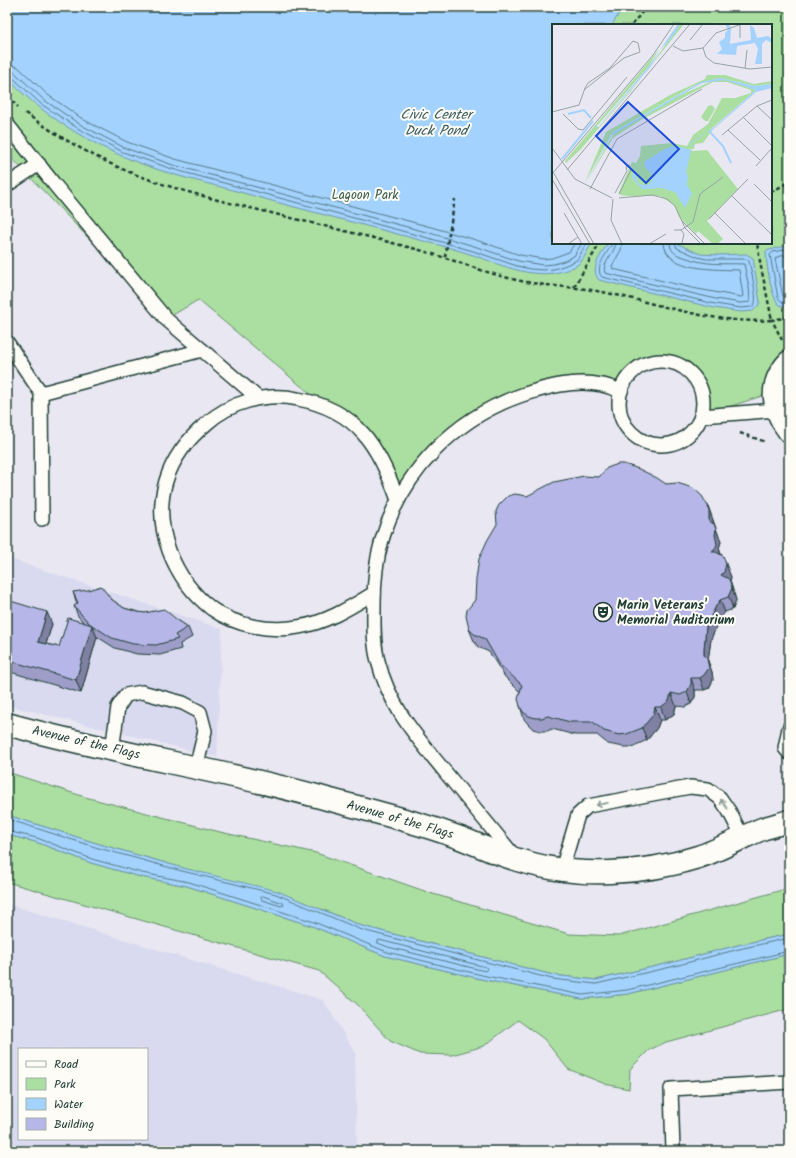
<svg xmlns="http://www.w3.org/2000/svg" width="796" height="1158" font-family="Kalam,sans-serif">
	<rect width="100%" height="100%" fill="#e8e7f2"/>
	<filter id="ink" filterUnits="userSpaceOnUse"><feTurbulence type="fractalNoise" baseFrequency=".025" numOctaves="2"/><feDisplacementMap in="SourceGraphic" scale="8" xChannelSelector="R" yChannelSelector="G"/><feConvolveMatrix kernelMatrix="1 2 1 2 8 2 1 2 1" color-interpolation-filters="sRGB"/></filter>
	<g filter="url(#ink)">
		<!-- built -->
		<g fill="#d9d9ef" fill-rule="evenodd">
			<path d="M 7,558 L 222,629 L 217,757 L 7,705 Z"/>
			<path d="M 7,904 L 323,1000 L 355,1052 L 357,1151 L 7,1151 ZM 19,1049 L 147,1049 L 147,1139 L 19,1139 Z"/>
		</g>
		<!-- green -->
		<g fill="#abdfa1" stroke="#658e6a" fill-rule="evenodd">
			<path d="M 7,7 L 789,7 L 789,362 L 768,394 L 701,416 C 703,405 703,396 699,386 C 688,361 652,354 633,373 C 627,378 624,384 621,391 L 570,383 L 464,424 L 398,500 L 383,461 L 325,406 L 198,300 L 166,319 L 7,153 ZM 553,25 L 771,25 L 771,243 L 553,243 Z"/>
			<path d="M 7,772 L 85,797 L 220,832 L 316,853 L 433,894 L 569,934 L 619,936 L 789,888 L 789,934 L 738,945 L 670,963 L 596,980 L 553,975 L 362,926 L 324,910 L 183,868 L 96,843 L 7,815 Z"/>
			<path d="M 7,835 L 36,842 L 91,863 L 141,877 L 187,886 L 312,926 L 385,956 L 485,980 L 582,999 L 628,994 L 789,954 L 789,1009 L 666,1042 L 649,1050 L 630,1069 L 629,1089 L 605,1084 L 568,1069 L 544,1039 L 518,1020 L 484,1046 L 452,1055 L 420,1054 L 390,1041 L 358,1005 L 319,971 L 7,882 Z"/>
		</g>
		<!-- water -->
		<g fill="#a3d2fe" stroke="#6e96ad">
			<path d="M 7,7 L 623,7 L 612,25 L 553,25 L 553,243 L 592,243 C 588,249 585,257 581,262 C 575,268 562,272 554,273 C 526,277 499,264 473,255 C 458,250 443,246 427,242 C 361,224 295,208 229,189 C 193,180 156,171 122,156 C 80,138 40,112 8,79 L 7,77 Z"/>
			<path d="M 608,243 L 676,243 L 700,254 L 719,255 L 746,254 L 753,258 L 760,302 L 758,306 L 753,311 L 741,312 L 714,308 L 599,280 C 589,269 602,253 608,243 Z"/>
			<path d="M 789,245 L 789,306 C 786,306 783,307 780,305 C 771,300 766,261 766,251 Z"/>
			<path d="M 7,815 L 96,843 L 183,868 L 277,891 L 362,926 L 553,975 L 596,980 L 670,963 L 738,945 L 789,934 L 789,954 L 628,994 L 582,999 L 485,980 L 385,956 L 312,926 L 187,886 L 141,877 L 91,863 L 36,842 L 7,835 Z"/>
		</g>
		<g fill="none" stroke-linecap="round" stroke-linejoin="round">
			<!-- shore -->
			<g stroke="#547985" stroke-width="1">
				<path d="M 7,64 L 12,65 L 18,67 L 48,95 L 84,120 L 127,142 L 175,159 L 431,227 L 476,240 L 520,255 L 543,259 L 552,258 L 569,252 L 575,243"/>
				<path d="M 7,70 L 14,72 L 44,100 L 81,125 L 125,148 L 173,165 L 430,233 L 474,246 L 518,261 L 543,265 L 554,264 L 564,261 L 574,256 L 582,243"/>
				<path d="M 7,75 L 11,76 L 41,104 L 79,129 L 123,152 L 172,169 L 428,238 L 473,251 L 517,266 L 530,269 L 543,270 L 554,269 L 566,265 L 577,260 L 587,243"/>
				<path d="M 611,243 L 611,246 C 606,254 594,269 602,277 L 715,304 L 741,308 L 751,307 C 753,306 754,306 755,303 C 757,296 751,269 749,261 L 747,259 L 706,259 L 698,257 L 677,248 L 675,243"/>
				<path d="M 616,243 C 615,253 601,264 605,273 L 716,299 L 741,303 L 750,302 L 749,287 L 744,264 C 721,263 708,266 684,257 C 677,255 670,252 670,243"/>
				<path d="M 622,243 L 621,250 L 612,266 L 613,269 L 692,288 L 741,297 L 743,296 L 739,270 C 720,269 665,272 664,243"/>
				<path d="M 789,249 L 773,252 L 770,255 L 778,298 L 782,302 L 789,302"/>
				<path d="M 789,254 L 777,257 L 775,259 L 783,296 L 785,297 L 789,297"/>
				<path d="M 7,819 L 95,847 L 182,871 L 276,894 L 362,930 L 552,979 L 596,984 L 671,967 L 739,949 L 789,938"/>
				<path d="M 7,831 L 37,838 L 92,859 L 142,873 L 189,882 L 314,922 L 387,952 L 486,976 L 582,995 L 627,990 L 789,951"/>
				<path d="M 263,896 L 283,903 L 284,905 L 281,906 L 262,900 L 261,898 Z"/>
				<path d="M 379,940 L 486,967 L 487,969 L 485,971 L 388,947 L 378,943 Z"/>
			</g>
			<defs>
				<g id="lane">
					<path d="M 7,124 L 54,184 L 166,319 L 258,398"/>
					<path d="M 7,185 L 39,164"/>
					<path d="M 7,342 L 41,393 L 202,350"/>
					<circle cx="661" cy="403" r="42"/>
					<path d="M 41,393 L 42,519"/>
					<path d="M 701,416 L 777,410"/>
					<path d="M 374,593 C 351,607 326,623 298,627 C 270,632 236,626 212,609 C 174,580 152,528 166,481 C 173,458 188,439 206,424 C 230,402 266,392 298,399 C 358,410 379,447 398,500"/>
					<path d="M 789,728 L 785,748 L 789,753"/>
					<path d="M 112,750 L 118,707 L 126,695 L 142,692 L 183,703 L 200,712 L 205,731 L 196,768"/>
					<path d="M 515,857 C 492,829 469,801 446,773 C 417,737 390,708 378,661 C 373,643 374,623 374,604 C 374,583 376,560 382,540 C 402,472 455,418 522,395 C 547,387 575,379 602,385 C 608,386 615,389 621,391"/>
					<path d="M 562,869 L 578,815 L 588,806 L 690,787 L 708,789 L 720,798 L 729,811 L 743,838"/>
					<path d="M 673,1151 L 671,1089 L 789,1082"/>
				</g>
				<g id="street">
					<path d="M 789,362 C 768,384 772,409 789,431"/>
					<path d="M 7,724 C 110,753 217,769 320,797 C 363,809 407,819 449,834 C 465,839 479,846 495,852 C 531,866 571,874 610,872 C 640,871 670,866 698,857 C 720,850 740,838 762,829 C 771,826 780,824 789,821"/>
				</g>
			</defs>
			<!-- lane casing -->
			<use href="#lane" stroke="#1f3d34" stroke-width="16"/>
			<!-- street casing -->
			<use href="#street" stroke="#1f3d34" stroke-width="25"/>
			<!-- path -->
			<g stroke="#1f3d34" stroke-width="2.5" stroke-dasharray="4 3" stroke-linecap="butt">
				<path d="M 632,25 L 646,7"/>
				<path d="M 7,96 L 18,107"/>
				<path d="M 25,113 C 55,134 86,153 120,168 C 166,188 217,200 267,212 C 315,224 363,235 412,248 C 448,257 483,273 521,281 C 548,287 575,286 602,292 C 658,303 714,325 772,320 L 761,267 L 757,243"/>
				<path d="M 771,192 L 789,182"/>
				<path d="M 445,257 L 455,199"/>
				<path d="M 574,287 L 600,243"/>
				<path d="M 782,340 L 772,320 L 789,317"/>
				<path d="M 740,433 L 766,442"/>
			</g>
			<!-- lane -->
			<use href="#lane" stroke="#fdfcf7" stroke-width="13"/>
			<!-- street -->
			<use href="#street" stroke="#fdfcf7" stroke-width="22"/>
		</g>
		<!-- wall -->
		<g fill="#9d9dc8" stroke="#1f3d34">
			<path d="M 666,484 L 708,506 L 721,542 L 719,548 L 721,554 L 731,577 L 730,581 L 736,600 L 733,609 L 725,612 L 720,618 L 711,639 L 708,661 L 712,672 L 713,680 L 709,688 L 704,690 L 695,690 L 695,697 L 691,704 L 685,707 L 676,706 L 674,714 L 665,720 L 660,720 L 657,728 L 647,740 L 632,747 L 624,747 L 608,744 L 597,735 L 575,735 L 552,729 L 547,731 L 540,731 L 533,729 L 528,724 L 524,719 L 520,706 L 520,692 L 505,677 L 489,652 L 478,647 L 474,641 L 469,629 L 475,600 L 527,496 Z"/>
			<path d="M 73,592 L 111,599 L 124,608 L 138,612 L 176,619 L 188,627 L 192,637 L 180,644 L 181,649 L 160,655 L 137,654 L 115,648 L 96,636 L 97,637 L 81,693 L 7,671 L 7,600 L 52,624 L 46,644 L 59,647 L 83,622 L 78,616 L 74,606 L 77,604 Z"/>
		</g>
		<!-- shaded-wall -->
		<g fill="#7f80a2" stroke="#1f3d34">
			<path d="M 708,506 L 714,524 L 714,534 L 709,521 Z"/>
			<path d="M 716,529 L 721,542 L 719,548 L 721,556 L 712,552 Z"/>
			<path d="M 723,556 L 731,577 L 730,581 L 736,600 L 733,609 L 721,575 Z"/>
			<path d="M 720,600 L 725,612 L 720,618 L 711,639 L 708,661 L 712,672 L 713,680 L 709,688 L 704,690 L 700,678 L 704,655 L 704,649 L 706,626 L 716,606 Z"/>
			<path d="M 47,612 L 52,624 L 43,654 L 38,642 Z"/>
			<path d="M 92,625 L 97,637 L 81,693 L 76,680 Z"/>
			<path d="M 691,678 L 695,690 L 695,697 L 691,704 L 687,692 Z"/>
			<path d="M 671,693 L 676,706 L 674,714 L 665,720 L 661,707 Z"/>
			<path d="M 655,707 L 660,720 L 657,728 L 647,740 L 642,728 Z"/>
		</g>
		<!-- building -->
		<g fill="#b6b7e8" stroke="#1f3d34">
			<path d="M 618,464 L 624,464 L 639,469 L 657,478 L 666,484 L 677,483 L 693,488 L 702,496 L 708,506 L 709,511 L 709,521 L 714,524 L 716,529 L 715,535 L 717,544 L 715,549 L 712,552 L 716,552 L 723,556 L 726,564 L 724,572 L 721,575 L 729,579 L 732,588 L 728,597 L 720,600 L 716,606 L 706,626 L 704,649 L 704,655 L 707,659 L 709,668 L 704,675 L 700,678 L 691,678 L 691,684 L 687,692 L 680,695 L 671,693 L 669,701 L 661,707 L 655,707 L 653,715 L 642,728 L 627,734 L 619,735 L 604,731 L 593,722 L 570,722 L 548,716 L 542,718 L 535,718 L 529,716 L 523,712 L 520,706 L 518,699 L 522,685 L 500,665 L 485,639 L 474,634 L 469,629 L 466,616 L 467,610 L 475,600 L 476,579 L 479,559 L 487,541 L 497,524 L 496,511 L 499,505 L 508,496 L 515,494 L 527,496 L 554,482 L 584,476 L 599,477 L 607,468 Z"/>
			<path d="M 101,586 L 111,599 L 124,608 L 138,612 L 145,613 L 164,609 L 176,619 L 188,627 L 175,635 L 178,639 L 156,645 L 133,644 L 112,638 L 92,625 L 89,623 L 74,606 L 78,603 L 73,592 L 88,590 Z"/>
			<path d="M 7,600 L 47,612 L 38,642 L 59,647 L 68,618 L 92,625 L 76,680 L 7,660 Z"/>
		</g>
		<!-- one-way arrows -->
		<defs><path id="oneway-shaft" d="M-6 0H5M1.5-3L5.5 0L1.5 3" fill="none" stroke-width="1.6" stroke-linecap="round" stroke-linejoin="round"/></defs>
		<g stroke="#8e9c96">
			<use href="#oneway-shaft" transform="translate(602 804) rotate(169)"/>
			<use href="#oneway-shaft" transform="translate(724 804) rotate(-126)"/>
		</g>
	</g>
	<!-- icons -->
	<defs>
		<symbol id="theatre-ring" viewBox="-11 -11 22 22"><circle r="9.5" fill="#fdfcf7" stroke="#1f3d34" stroke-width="1.5"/><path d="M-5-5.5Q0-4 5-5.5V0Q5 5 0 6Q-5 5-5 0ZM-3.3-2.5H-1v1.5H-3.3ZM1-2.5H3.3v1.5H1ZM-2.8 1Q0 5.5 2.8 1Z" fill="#1f3d34"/></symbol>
	</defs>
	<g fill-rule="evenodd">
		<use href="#theatre-ring" x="592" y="601" width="22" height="22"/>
	</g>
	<g text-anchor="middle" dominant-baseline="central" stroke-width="4" stroke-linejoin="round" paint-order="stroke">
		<!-- park labels -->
		<g font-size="13" fill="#3b5d4a" stroke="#fdfcf7">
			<text x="365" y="195">Lagoon Park</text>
		</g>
		<!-- poi labels -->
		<g font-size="13" font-weight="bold" fill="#1f3d34" stroke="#fdfcf7" text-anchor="start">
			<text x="617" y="605">Marin Veterans'<tspan x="617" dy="15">Memorial Auditorium</tspan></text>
		</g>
		<!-- street labels -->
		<g font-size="13" fill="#1f3d34" stroke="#fdfcf7">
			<text transform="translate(86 743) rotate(13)">Avenue of the Flags</text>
			<text transform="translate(400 820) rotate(16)">Avenue of the Flags</text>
		</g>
		<!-- water labels -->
		<g font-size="14" font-style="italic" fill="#395b5c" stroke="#fdfcf7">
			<text x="436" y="115">Civic Center<tspan x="436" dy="16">Duck Pond</tspan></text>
		</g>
	</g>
	<!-- overview -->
	<g transform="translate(552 24)">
		<rect width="220" height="220" fill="#e8e7f2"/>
		<path d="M 132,0 L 79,67 L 28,126 L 14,139 L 13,137 L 107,25 L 97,42 L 44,103 L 47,103 L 96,46 L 127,1 ZM 155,51 L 173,51 L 202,60 L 220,57 L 220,60 L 204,62 L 168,54 L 143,61 L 60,109 L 33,158 L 54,108 L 118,71 L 153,55 ZM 162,56 L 177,56 L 204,66 L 159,105 L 157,107 L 161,105 L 151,119 L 143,120 L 142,125 L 138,125 L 141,127 L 155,126 L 186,165 L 155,197 L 171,215 L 165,220 L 161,220 L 146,207 L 144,210 L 127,193 L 122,181 L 108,172 L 75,172 L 68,171 L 67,168 L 80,138 L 84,139 L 88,132 L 89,122 L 120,119 L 135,122 L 141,111 L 156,100 L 170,74 L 183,74 L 199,69 L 199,66 L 175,58 L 161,58 L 89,96 L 61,114 L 34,159 L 62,109 L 120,75 ZM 156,82 L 160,81 L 163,85 L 156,97 L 153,97 L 149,93 Z" fill="#abdfa1"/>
		<path d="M 126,0 L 128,0 L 121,12 L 108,26 L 99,42 L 47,102 L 45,104 L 44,101 L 46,103 L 97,42 ZM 173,0 L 177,0 L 179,5 L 178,20 L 199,16 L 198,1 L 202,4 L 205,14 L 216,12 L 220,15 L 220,19 L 214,16 L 210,20 L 210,40 L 203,40 L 206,25 L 203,19 L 185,22 L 184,31 L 165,30 L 170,25 L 167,18 L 173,14 L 173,9 L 176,6 ZM 168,54 L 204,62 L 220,60 L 220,64 L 204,68 L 158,108 L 156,107 L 146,115 L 139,118 L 140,121 L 139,122 L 138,118 L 148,113 L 150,111 L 161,104 L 204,66 L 173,56 L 150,59 L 60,111 L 34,158 L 60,109 L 149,58 ZM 124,122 L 139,126 L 134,149 L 136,152 L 135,161 L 140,169 L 133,184 L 123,168 L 109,164 L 90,165 L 80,154 L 82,146 L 86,159 L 91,161 L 98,160 L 101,152 L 93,143 L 92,138 L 115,124 Z" fill="#a3d2fe"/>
		<path fill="none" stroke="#a3d2fe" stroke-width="2" d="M 16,90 L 32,86 L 39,94M 157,107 L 171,122 L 179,139M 10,135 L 41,97"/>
		<path fill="none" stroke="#98a3a6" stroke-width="1" d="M 188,1 L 188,14M 138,16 L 151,0M 121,22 L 131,27 L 151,24M 151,24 L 154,33 L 162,39 L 198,45 L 220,43M 151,24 L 164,9 L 190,0M 220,26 L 220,39M 193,44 L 195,26M 205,82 L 220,96M 0,88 L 27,81 L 33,64 L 36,59 L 58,44 L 81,17 L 86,19 L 88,28 L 72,34 L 32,66M 11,90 L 26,105 L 31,106 L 75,53M 191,93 L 220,122M 176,106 L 208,136M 170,111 L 205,82 L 220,76M 0,124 L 23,155 L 60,174M 204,142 L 220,124M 0,146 L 42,220M 15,146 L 138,0M 0,150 L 101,31 L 122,0M 0,155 L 38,220M 202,160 L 220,178M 38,165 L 65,115 L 150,65M 63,169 L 75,147 L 74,143 L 77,141 L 79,146 L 67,170M 180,172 L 220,211M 67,174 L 100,171 L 115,175 L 123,182 L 133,204 L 149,220M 61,175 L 59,196 L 70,220M 12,189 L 30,220M 163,189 L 194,220M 157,195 L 196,155M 130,197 L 153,220M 122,206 L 129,206 L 132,210 L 130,219M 129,206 L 141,198 L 148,170 L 171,153M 16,220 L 26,213M 97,220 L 114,210"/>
		<path fill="#1d4ed8" fill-opacity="0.15" stroke="#1d4ed8" stroke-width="2" d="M 76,78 L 127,125 L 94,159 L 44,112 Z"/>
		<rect width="220" height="220" fill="none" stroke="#1f3d34" stroke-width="2"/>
	</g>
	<!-- margin -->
	<rect width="796" height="1158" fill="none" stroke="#fdfcf7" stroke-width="24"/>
	<rect x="12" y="12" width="772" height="1134" fill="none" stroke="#1f3d34" stroke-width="1.5" filter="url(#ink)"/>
	<!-- legend -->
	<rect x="18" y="1048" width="130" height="92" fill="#fdfcf7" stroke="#a4b0a9"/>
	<rect x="26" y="1061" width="20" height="6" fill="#fdfcf7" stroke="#a4b0a9"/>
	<text x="54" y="1068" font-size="12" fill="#1f3d34">Road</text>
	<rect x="26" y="1078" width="20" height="12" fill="#abdfa1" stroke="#a4b0a9"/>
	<text x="54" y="1088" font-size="12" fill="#1f3d34">Park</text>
	<rect x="26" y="1098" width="20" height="12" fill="#a3d2fe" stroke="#a4b0a9"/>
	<text x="54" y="1108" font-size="12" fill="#1f3d34">Water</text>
	<rect x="26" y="1118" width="20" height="12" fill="#b6b7e8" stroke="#a4b0a9"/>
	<text x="54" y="1128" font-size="12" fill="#1f3d34">Building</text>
</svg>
